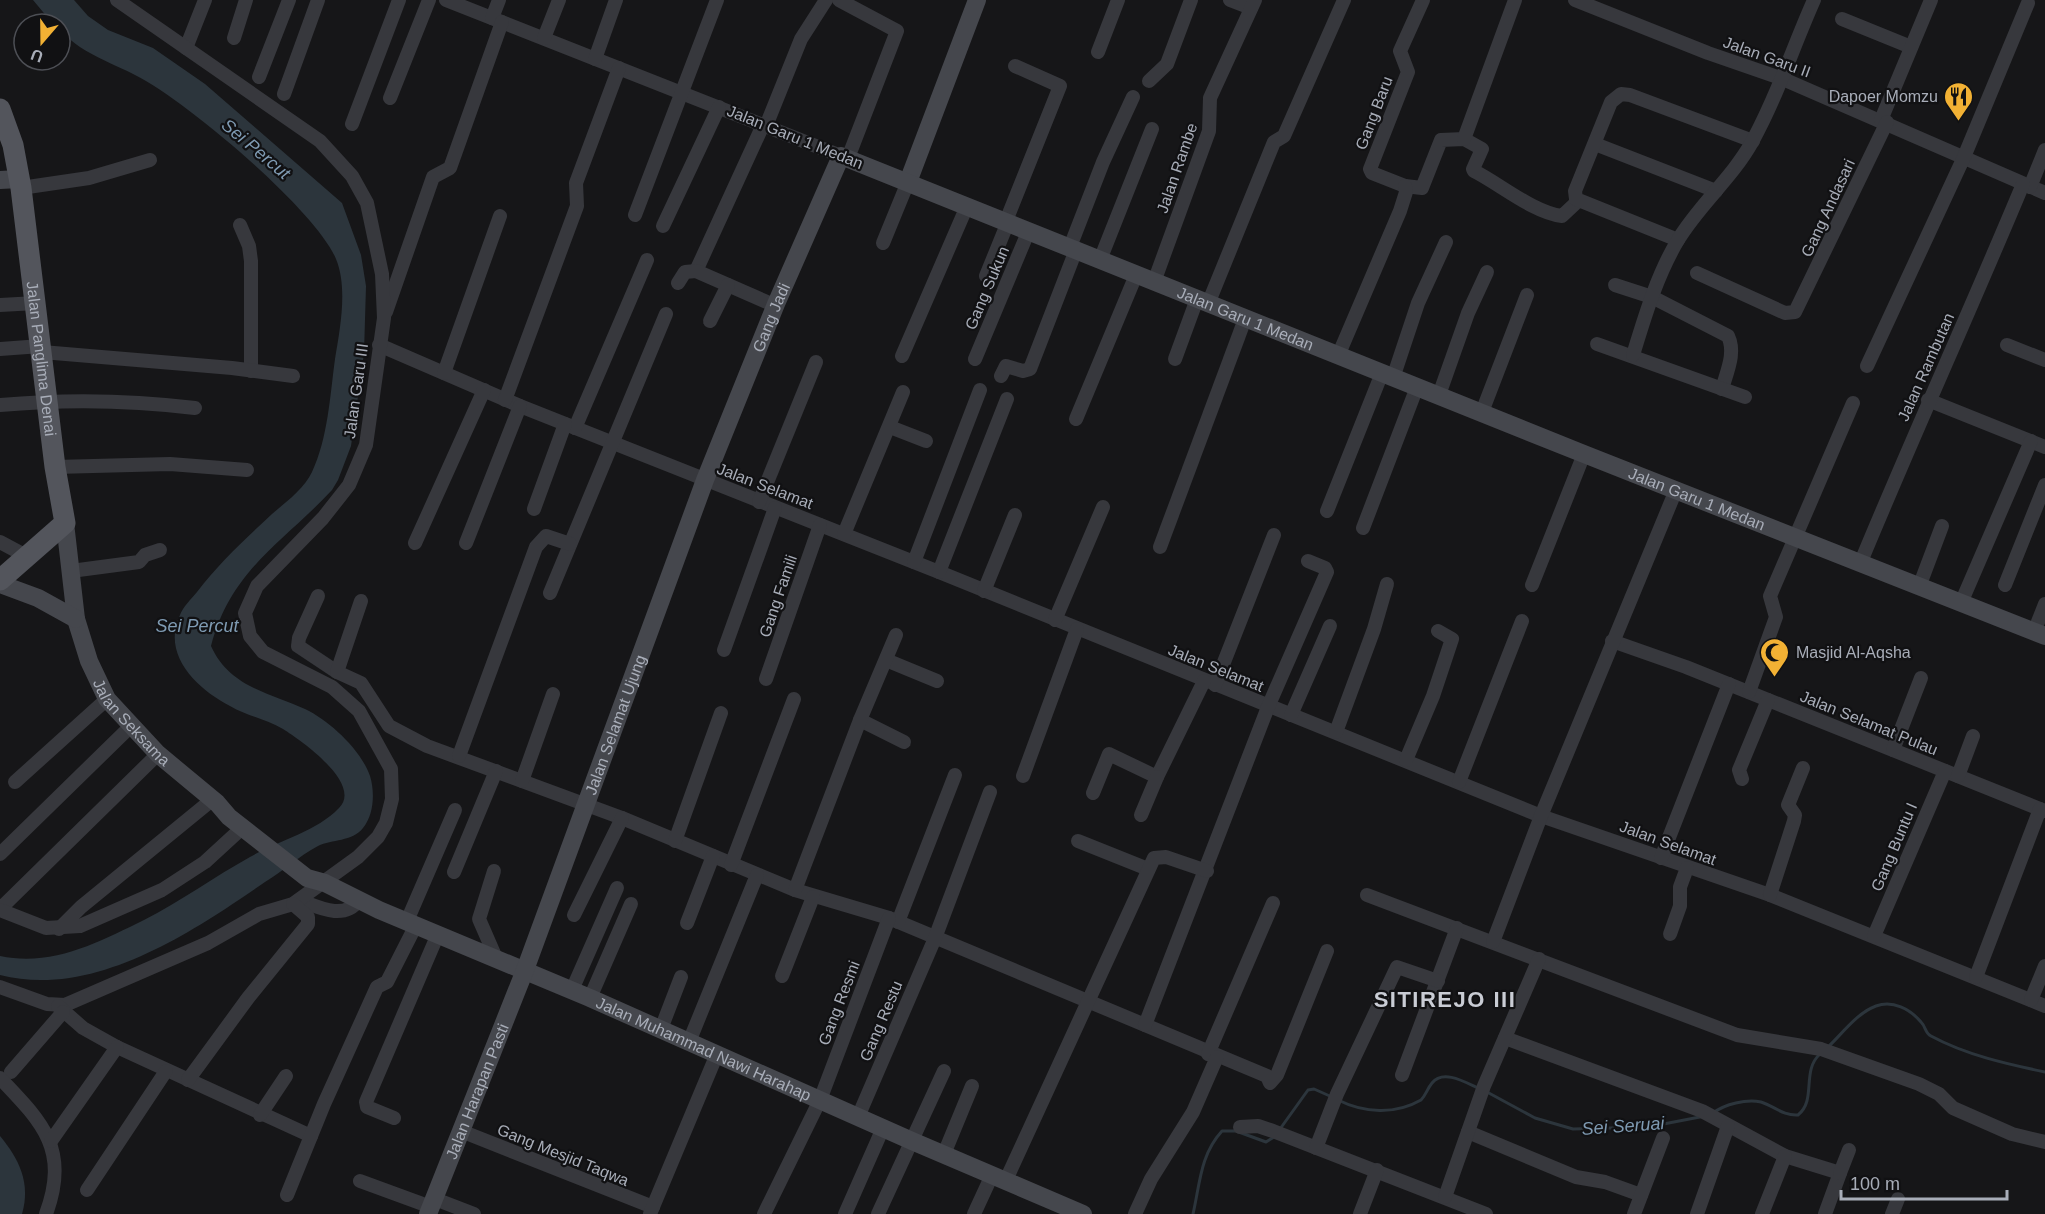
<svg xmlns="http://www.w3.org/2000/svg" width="2045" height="1214" font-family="Helvetica,sans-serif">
	<rect width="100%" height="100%" fill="#161618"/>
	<!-- water -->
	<g fill="#2c353c">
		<path d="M 33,0 L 74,0 L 88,16 L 108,30 L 153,48 L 205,84 L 342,203 L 361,255 L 366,286 L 364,353 L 351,446 L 338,480 L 332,490 C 283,543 231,569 211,646 C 229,686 268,693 305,709 C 330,721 361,750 370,776 C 375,792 374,815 363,828 C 352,842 332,839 318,846 C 299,856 283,871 265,882 C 191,933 93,999 0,975 L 0,956 C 53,967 99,942 144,920 C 181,901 214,877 250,857 C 277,841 316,832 339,808 C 363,784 302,741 283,729 C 266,719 247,716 230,706 C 197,689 161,655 180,615 C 183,607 191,599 197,592 C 219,563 245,539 272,514 C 286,502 304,489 312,472 C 328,438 330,396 335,359 C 340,329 348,288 336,259 C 316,210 184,99 135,75 C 117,65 63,46 60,24 L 53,24 Z"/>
		<path d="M 0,1136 C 19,1159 31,1183 22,1214 L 0,1214 Z"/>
	</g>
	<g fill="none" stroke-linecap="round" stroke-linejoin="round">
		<!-- stream -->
		<g stroke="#2c353c" stroke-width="3">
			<path d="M 1827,1048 C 1841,1035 1858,1012 1876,1006 C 1893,1000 1910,1009 1921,1022 C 1926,1027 1925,1033 1931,1036 C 1966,1055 2007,1064 2045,1072"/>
			<path d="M 1487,1092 L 1535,1118 L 1573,1129 L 1648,1127 L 1705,1116"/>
			<path d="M 1338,1100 C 1364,1113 1395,1115 1421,1100 C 1426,1095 1427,1089 1432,1083 C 1443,1069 1465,1082 1478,1088"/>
			<path d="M 1713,1113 C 1725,1104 1746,1099 1761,1102 C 1774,1106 1783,1116 1798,1115 C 1817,1100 1801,1071 1820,1054"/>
			<path d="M 1280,1129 L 1308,1090 L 1314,1089 L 1332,1097"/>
			<path d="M 1193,1214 C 1200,1184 1200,1155 1222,1131 L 1236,1131 L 1266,1142 L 1274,1137"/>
		</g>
		<!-- street -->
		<g stroke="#37383d" stroke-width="14">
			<path d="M 446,0 L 841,156"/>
			<path d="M 839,0 L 897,31 L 848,158"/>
			<path d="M 1230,0 L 1251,8"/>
			<path d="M 1423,0 L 1400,51 L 1408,72 L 1370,169 L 1372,173 L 1405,186 L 1422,188 L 1441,140 L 1464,139 L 1482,149 L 1473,169 L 1474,171 C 1500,184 1534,213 1562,216 L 1578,201"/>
			<path d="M 1575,0 L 1708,53 L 1783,79 L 2045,193"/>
			<path d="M 492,18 L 499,0"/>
			<path d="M 1842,19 L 1911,47"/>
			<path d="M 234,38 L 246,0"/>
			<path d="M 544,38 L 559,0"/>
			<path d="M 186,48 L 205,0"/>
			<path d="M 1098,52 L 1118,0"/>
			<path d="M 595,59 L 616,0"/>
			<path d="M 259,77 L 289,0"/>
			<path d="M 1149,81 L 1167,64 L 1191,0"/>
			<path d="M 284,94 L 318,0"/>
			<path d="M 390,98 L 429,0"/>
			<path d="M 1881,120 L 1931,0"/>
			<path d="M 352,124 L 399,0"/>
			<path d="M 766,126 L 801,39 L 826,0"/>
			<path d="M 1464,139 L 1515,0"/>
			<path d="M 1595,144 L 1716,191"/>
			<path d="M 2030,187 L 2045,150"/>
			<path d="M 21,188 L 89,178 L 150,160"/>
			<path d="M 635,215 L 717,0"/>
			<path d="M 1006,221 L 1060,86 L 1015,66"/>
			<path d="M 240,225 L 249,246 L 251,261 L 251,371"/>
			<path d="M 663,226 L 719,107"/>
			<path d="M 1678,240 L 1576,199 L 1575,191 L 1611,102 L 1621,94 L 1630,95 L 1753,141"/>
			<path d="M 883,243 L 908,182"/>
			<path d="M 1070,247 L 1103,162 L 1133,97"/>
			<path d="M 1100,260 L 1152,129"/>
			<path d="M 696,271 L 763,125"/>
			<path d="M 1697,273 L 1785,313 L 1795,312 L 1887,122"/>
			<path d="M 986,276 L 1008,222"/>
			<path d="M 1154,282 L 1209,131 L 1210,98 L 1255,0"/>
			<path d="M 678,283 L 685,272 L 696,271 L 776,306"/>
			<path d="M 1615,285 L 1652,297 L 1728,336 C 1736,353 1727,371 1722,389"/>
			<path d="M 1208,304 L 1274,142 L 1284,136 L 1344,0"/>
			<path d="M 0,305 L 36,303"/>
			<path d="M 386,312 L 433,177 L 450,168 L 502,22"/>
			<path d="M 710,321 L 728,285"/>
			<path d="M 1597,344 L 1745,397"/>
			<path d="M 379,345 L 520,406 L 939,572 L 1541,816 L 1770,895 L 2045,1006"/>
			<path d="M 2007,345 L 2045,360"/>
			<path d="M 0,349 L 41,346"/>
			<path d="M 42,352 L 232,368 L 293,376"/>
			<path d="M 1633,355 C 1645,316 1657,275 1678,240 C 1699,205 1732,178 1752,142 C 1777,97 1793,47 1814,0"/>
			<path d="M 902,356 L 967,206"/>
			<path d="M 1338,356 L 1400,211 L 1406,192 L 1405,186"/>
			<path d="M 975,359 L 1029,230"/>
			<path d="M 1175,359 L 1197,299"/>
			<path d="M 1867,366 L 1964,157 L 2028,3"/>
			<path d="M 444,373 L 500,216"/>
			<path d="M 1001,376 L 1006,366 L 1023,371 L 1030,369 L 1076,250"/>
			<path d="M 1393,378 L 1418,303 L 1446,242"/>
			<path d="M 1439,395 L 1468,313 L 1487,272"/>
			<path d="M 505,400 L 577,206 L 576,183 L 619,68"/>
			<path d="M 1928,400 L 2045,447"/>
			<path d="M 0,405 C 65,399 130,400 195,408"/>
			<path d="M 1482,412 L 1527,295"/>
			<path d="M 1076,419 L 1136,275"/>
			<path d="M 890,427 L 926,441"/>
			<path d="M 575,428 L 647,260"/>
			<path d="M 55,467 L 170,464 L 247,470"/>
			<path d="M 759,502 L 816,362"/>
			<path d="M 534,509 L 565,424"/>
			<path d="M 1327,511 L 1382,373"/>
			<path d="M 1363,528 L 1417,387"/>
			<path d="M 844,534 L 903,392"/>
			<path d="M 0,542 L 28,557"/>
			<path d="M 415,543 L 484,390"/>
			<path d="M 466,543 L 520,406"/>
			<path d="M 1160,547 L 1245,319"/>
			<path d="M 914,562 L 980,390"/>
			<path d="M 1860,564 C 1913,436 1970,311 2023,184"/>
			<path d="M 71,571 L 139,562 L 145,555 L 160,550"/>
			<path d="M 939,572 L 1007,399"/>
			<path d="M 1532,585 L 1584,454"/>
			<path d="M 2005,585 L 2045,485"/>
			<path d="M 1919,587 L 1942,526"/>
			<path d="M 984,591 L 1015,515"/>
			<path d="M 550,593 L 666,314"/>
			<path d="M 318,596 L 299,638 L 298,646 L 337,672"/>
			<path d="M 361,601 L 337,672 L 361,683 L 389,726 L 427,746 L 622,818 L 795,890 L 889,918 L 1267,1076 L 1270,1083 L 1277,1075 L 1327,951"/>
			<path d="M 1961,603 L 2031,441"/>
			<path d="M 1055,620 L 1103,507"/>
			<path d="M 2034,632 L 2045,604"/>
			<path d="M 1612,641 L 1686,667 L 2045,811"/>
			<path d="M 724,650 L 775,508"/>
			<path d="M 886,660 L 937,681"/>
			<path d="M 766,679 L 820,525"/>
			<path d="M 1215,685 L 1274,535"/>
			<path d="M 1749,692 L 1776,617 L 1770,596 L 1853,403"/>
			<path d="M 1291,715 L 1330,626"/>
			<path d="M 860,720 L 904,742"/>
			<path d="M 1336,732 L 1374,629 L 1387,584"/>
			<path d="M 1893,750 L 1921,678"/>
			<path d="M 459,756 L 536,547 L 546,536 L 570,544"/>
			<path d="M 1406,760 L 1433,696 L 1452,639 L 1438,631"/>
			<path d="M 1023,776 L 1077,629"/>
			<path d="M 1958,776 L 1973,736"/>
			<path d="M 1742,779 L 1739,770 L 1768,700"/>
			<path d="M 522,781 L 553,694"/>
			<path d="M 15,782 L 107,699"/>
			<path d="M 1459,782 L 1522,621"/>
			<path d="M 1093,793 L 1109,754 L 1157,777 L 1204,681"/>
			<path d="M 1141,815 L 1157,777"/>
			<path d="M 675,841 L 721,713"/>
			<path d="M 1078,841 L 1148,869"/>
			<path d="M 0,854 L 130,727"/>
			<path d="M 1661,858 L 1729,684"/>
			<path d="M 731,865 L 794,699"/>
			<path d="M 494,871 L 479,919 L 496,958"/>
			<path d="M 454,872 L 496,771"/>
			<path d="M 795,890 L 860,720 L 896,635"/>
			<path d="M 1367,895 L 1737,1035 L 1821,1049 L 1919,1084 L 1939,1094 L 1953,1108 L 2012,1134 L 2045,1142"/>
			<path d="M 1770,895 L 1794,821 L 1795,815 L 1788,805 L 1803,768"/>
			<path d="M 299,900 C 318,907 344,921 359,900"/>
			<path d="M 0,909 L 158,754"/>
			<path d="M 0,910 L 46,928 L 80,926 L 162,890 L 205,862 L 242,828"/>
			<path d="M 574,915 L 622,818"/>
			<path d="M 407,921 L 455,810"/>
			<path d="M 898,922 L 955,775"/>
			<path d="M 687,923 L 713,856"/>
			<path d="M 59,929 L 81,907 L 213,799"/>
			<path d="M 1670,934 L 1680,906 L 1680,887 L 1687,868"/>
			<path d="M 1874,936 L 1945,771"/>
			<path d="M 1493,942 L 1541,816 L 1676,490"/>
			<path d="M 782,976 L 813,897"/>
			<path d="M 1976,977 L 2040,809"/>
			<path d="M 0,987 L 47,1004 L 65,1005 L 208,943 L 259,914 L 293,904 L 358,857 L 378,837 L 386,823 L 392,799 L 391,769 L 359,711 L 332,687 L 263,652 L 250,636 L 245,613 L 257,586 L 323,518 L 349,485 L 366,445 L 384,318 L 382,274 L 367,203 L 352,176 L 320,141 L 117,0"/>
			<path d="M 572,990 L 617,888"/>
			<path d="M 590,998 L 631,904"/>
			<path d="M 2031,1000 L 2045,966"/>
			<path d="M 58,1006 L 83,1028 L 117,1047 L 311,1136"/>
			<path d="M 1145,1025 L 1268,707 L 1327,572 L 1325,568 L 1308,561"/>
			<path d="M 661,1029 L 681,977"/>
			<path d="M 1505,1038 L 1702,1111 L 1785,1156 L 1840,1173 L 1825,1214"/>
			<path d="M 689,1042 L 757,875"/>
			<path d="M 1208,1054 L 1273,903"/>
			<path d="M 11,1072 L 63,1012"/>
			<path d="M 1402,1075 L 1457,928"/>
			<path d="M 0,1078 C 42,1122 70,1149 46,1214"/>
			<path d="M 188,1080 L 248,998 L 308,924 L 308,917 L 293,904"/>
			<path d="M 260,1115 L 286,1076"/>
			<path d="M 858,1117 L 935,938 L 990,792"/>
			<path d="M 394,1118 L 367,1107 L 366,1102 L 438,934"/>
			<path d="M 1240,1127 L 1258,1126 L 1273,1131 L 1486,1214"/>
			<path d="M 461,1131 L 653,1207"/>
			<path d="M 1468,1132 L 1576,1177 L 1605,1182 L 1641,1195"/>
			<path d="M 51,1141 L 117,1047"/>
			<path d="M 1316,1148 L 1337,1094 L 1397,967 L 1438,981"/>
			<path d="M 944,1154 L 972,1086"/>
			<path d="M 1840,1173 L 1849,1150"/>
			<path d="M 1006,1180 L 1154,858 L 1166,857 L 1207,871"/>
			<path d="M 360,1181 L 431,1207"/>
			<path d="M 87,1190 L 166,1071"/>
			<path d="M 287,1195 L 324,1104 L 377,987 L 387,982 L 416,925"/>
			<path d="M 1445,1197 L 1484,1086 L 1539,959"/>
			<path d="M 435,1199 L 474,1214"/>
			<path d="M 650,1214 L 717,1054"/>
			<path d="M 764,1214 L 820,1100 L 889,918"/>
			<path d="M 845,1214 L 883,1128"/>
			<path d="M 878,1214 L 944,1071"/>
			<path d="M 974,1214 L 992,1175"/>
			<path d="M 1135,1214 L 1151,1179 L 1193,1112 L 1217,1057"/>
			<path d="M 1360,1214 L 1377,1170"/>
			<path d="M 1634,1214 L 1663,1138"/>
			<path d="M 1697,1214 L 1728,1126"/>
			<path d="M 1762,1214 L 1785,1156"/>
			<path d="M 1892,1214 L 1898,1199"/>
		</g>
		<!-- secondary -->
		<g stroke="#45474d" stroke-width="18">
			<path d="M 0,180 L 19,179"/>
			<path d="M 908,182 L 977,0"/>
			<path id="s1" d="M 65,523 L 76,619 L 89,661 L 107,699 L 158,754 L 217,803 L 229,817 L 307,878 L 325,883 L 379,910 L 590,998 L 912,1141 L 1083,1214"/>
			<path d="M 0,584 L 38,598 L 76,619"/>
			<path id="s2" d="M 428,1214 L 525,970 L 705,480 L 776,304 L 841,156 L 1584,454 L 2045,636"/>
		</g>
		<!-- primary -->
		<path stroke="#53555c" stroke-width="21" id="s3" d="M 0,109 L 13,145 L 21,188 L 55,467 L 65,523 L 0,580"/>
	</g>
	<!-- icons -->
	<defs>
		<symbol id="restaurant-pin" viewBox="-11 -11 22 30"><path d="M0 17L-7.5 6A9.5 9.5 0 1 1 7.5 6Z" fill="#f2b134" stroke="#111113"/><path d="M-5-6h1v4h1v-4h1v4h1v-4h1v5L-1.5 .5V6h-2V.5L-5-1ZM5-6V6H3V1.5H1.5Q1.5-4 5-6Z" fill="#111"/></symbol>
		<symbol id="mosque-pin" viewBox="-11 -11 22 30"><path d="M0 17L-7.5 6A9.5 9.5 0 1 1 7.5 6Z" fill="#f2b134" stroke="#111113"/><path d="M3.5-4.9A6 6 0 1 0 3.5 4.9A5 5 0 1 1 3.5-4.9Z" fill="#111"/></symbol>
	</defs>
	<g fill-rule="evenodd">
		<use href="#restaurant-pin" x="1942" y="80" width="33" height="45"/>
		<use href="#mosque-pin" x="1758" y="636" width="33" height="45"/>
	</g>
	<g text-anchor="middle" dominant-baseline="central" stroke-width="4.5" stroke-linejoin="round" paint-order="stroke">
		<!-- street labels -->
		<g font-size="16" fill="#a8adb8" stroke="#111113">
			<text transform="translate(1767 57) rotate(20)">Jalan Garu II</text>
			<text transform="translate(1374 113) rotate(-69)">Gang Baru</text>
			<text transform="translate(795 137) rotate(22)">Jalan Garu 1 Medan</text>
			<text transform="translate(1177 168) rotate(-71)">Jalan Rambe</text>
			<text transform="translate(1828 208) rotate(-65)">Gang Andasari</text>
			<text transform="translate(987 288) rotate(-67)">Gang Sukun</text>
			<text stroke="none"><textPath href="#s2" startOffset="960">Gang Jadi</textPath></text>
			<text stroke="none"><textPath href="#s2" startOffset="1572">Jalan Garu 1 Medan</textPath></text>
			<text stroke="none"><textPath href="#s3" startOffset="254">Jalan Panglima Denai</textPath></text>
			<text transform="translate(1926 367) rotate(-66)">Jalan Rambutan</text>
			<text transform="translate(356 391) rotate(-82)">Jalan Garu III</text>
			<text transform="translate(765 486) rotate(21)">Jalan Selamat</text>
			<text stroke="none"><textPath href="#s2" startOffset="2058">Jalan Garu 1 Medan</textPath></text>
			<text transform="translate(778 596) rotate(-71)">Gang Famili</text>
			<text transform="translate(1216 668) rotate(22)">Jalan Selamat</text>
			<text stroke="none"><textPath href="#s1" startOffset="216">Jalan Seksama</textPath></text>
			<text transform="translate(1869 723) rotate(22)">Jalan Selamat Pulau</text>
			<text stroke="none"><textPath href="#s2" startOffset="524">Jalan Selamat Ujung</textPath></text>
			<text transform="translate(1668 843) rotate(20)">Jalan Selamat</text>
			<text transform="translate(1894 847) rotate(-67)">Gang Buntu I</text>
			<text transform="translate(839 1003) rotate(-69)">Gang Resmi</text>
			<text transform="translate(881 1021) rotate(-67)">Gang Restu</text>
			<text stroke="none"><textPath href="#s1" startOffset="884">Jalan Muhammad Nawi Harahap</textPath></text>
			<text stroke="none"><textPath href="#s2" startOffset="132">Jalan Harapan Pasti</textPath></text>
			<text transform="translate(563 1155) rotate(22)">Gang Mesjid Taqwa</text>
		</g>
		<!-- poi labels -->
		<g font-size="16" fill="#a8adb8" stroke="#111113" text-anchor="end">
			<text x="1938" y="96">Dapoer Momzu</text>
			<text x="1796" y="652" text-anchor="start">Masjid Al-Aqsha</text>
		</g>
		<!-- water labels -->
		<g font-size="18" font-style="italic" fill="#7f9bb3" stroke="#111113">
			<text transform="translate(256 149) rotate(40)">Sei Percut</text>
			<text x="197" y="626">Sei Percut</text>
			<text transform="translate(1623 1126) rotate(-4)">Sei Seruai</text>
		</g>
		<!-- district labels -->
		<g font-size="22" font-weight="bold" letter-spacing="1.5" fill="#c9ccd4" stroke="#111113">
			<text x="1445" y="999">SITIREJO III</text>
		</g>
	</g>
	<!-- north arrow -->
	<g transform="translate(42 42) rotate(200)"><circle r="28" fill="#111113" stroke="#4d4f55" stroke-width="1.5"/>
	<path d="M0-4.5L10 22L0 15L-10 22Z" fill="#f2b134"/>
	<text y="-9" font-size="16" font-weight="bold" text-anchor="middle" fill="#a8adb8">U</text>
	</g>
	<!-- scale -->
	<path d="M1841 1190v9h166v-9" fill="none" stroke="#a8adb8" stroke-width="3"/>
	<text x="1850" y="1190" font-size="18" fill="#a8adb8" stroke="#111113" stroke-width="4.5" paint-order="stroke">100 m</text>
</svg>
